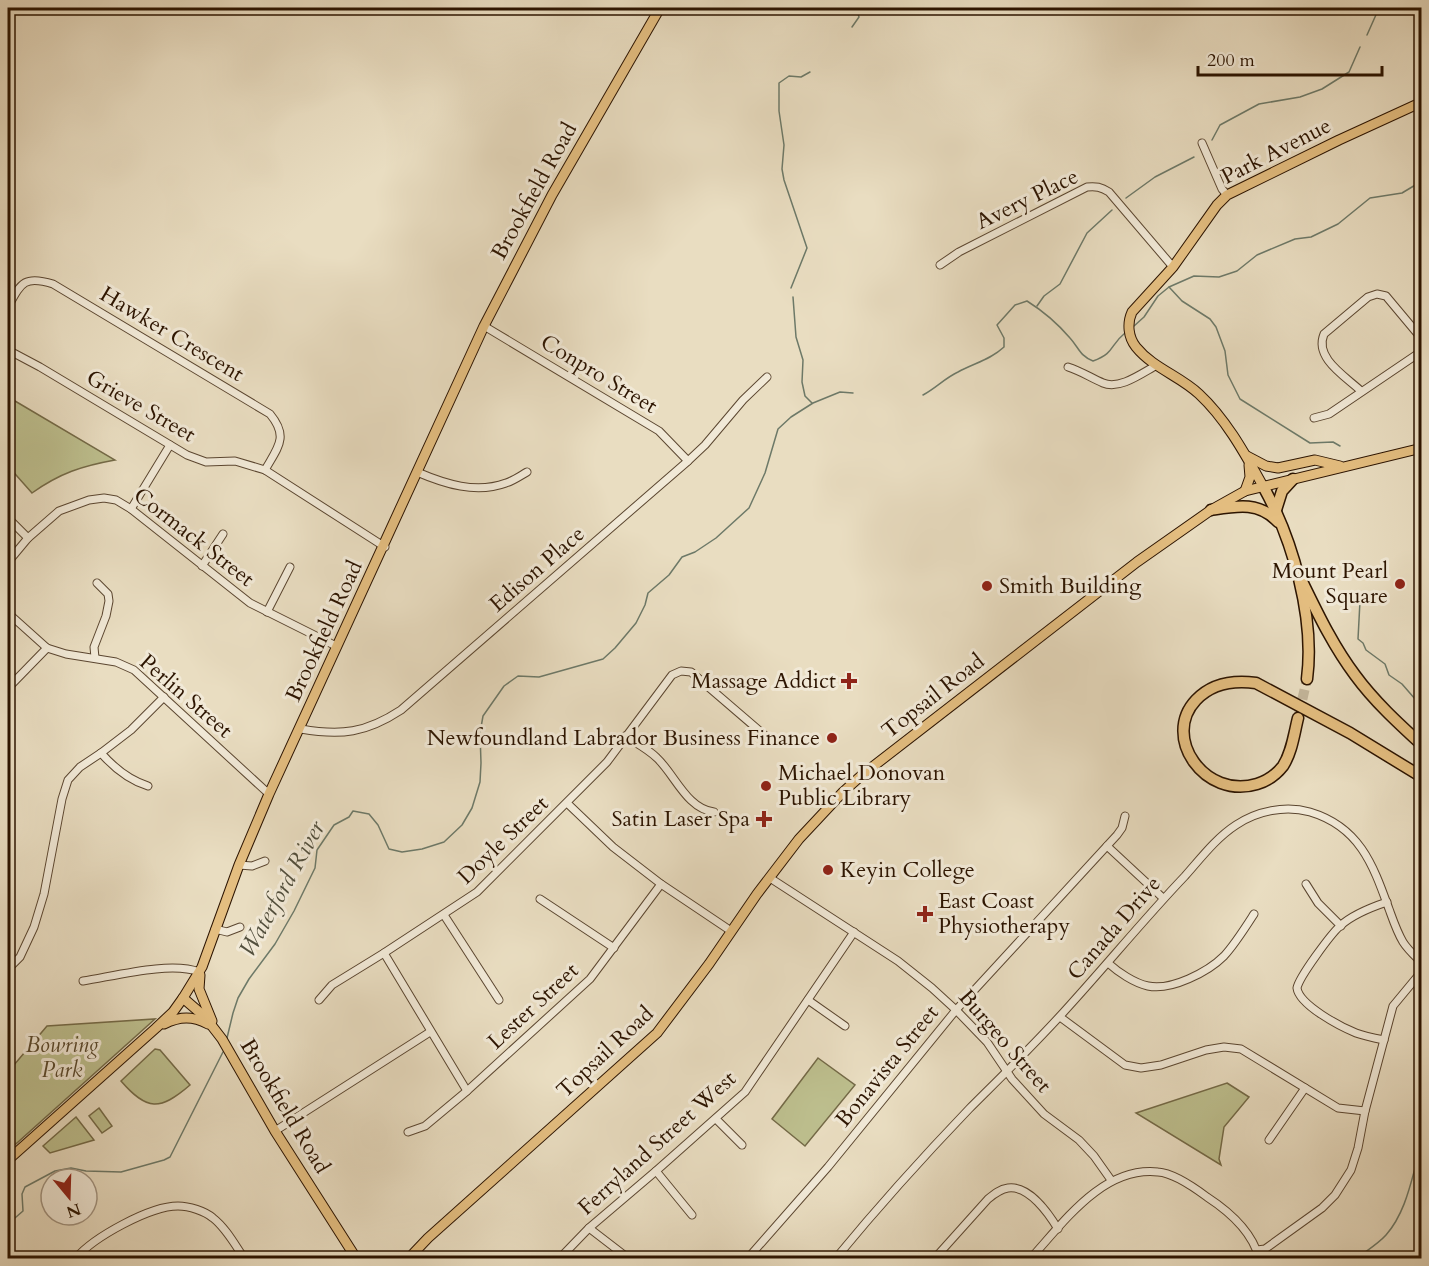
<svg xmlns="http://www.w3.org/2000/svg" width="1429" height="1266" font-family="Cardo,serif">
	<rect width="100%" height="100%" fill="#e9ddc1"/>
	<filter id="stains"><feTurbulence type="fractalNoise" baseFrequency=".00333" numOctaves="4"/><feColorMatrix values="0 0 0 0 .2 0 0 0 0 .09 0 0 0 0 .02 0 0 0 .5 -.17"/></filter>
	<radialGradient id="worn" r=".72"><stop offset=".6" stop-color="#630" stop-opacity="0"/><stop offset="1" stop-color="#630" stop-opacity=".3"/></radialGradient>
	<!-- green -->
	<g fill="#bdbf8e" stroke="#746a47" stroke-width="1.5">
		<path d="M 15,401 L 115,460 C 82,466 60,473 32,493 L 8,466 L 8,412 L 9,407 Z"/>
		<path d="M 155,1019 L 8,1151 L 8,1072 L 47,1026 Z"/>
		<path d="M 155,1049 L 160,1050 L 190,1085 C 160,1111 147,1111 121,1081 Z"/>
		<path d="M 818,1058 L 855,1085 L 805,1146 L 772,1119 Z"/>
		<path d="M 1227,1083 L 1249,1097 L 1224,1127 L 1219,1159 L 1221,1165 L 1136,1113 Z"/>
		<path d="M 99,1108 L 112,1126 L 102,1133 L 89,1116 Z"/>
		<path d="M 76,1117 L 94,1140 L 50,1153 L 43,1146 Z"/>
	</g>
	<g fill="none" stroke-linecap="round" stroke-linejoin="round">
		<!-- stream -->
		<g stroke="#6d7968" stroke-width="1.5">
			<path d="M 852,27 L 859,17 L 856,8"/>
			<path d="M 1367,35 L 1379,8"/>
			<path d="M 1212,140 L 1220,125 L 1259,104 L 1300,97 L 1322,89 L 1349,72 L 1360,47"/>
			<path d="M 1126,198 L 1155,177 L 1194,157"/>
			<path d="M 1169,287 L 1182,301 L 1210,319 L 1216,327 L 1225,351 L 1228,375 L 1240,399 L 1310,443 L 1333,442 L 1340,446"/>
			<path d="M 791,288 L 807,248 L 784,180 L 782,169 L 784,145 L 779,111 L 779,83 L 789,76 L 801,77 L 810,72"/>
			<path d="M 793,297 L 796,337 L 803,360 L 802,382 L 805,396 L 812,403"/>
			<path d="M 1037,306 L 1044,296 L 1060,284 L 1087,233 L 1112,210"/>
			<path d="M 1134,326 L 1144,317 L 1158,296 L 1169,287 L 1194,276 L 1219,277 L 1237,271 L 1257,255 L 1295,239 L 1311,237 L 1338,224 L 1370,198 L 1402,193 L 1422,181"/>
			<path d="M 923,395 C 936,388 945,378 958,372 C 974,363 990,360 1004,347 L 1004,338 L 997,325 L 1015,305 L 1027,301 C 1043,311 1058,324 1070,338 C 1079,348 1080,356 1093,361 C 1115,353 1110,345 1125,333"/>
			<path d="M 1360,601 L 1358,639 L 1363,643 L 1366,650 L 1385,664 L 1389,675 L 1402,684 L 1422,707"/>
			<path d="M 227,1038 L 233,1013 L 238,998 L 249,979 L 275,944 L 294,911 L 315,868 L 317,850 L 334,825 L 349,817 L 353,811 L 369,814 L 378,825 L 389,849 L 402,852 L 422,849 L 444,842 L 462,825 L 472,808 L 480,782 L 481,763 L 480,733 L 483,716 L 504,686 L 518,676 L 539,677 L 603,659 L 615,648 L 636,623 L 645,605 L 648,593 L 669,575 L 682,557 L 695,552 L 716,538 L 749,508 L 765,473 L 778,429 L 791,417 L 813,403 L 840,392 L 853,393"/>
			<path d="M 8,1224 L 23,1211 L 22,1194 L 25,1187 L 55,1171 L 71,1168 L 86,1171 L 121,1172 L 164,1160 L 170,1157 L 223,1052"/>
			<path d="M 1357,1258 C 1366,1251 1378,1244 1386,1235 C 1408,1210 1412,1174 1422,1144"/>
		</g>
		<!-- highway-tunnel -->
		<path stroke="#c3b59a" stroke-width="10" stroke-dasharray="10 5" stroke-linecap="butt" d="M 1299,714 L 1307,679"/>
		<defs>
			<g id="minor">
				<path d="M 1202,143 L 1222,189 L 1227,195"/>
				<path d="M 940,265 L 959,252 L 1087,187 C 1096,186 1101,187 1109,192 L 1173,267"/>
				<path d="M 8,307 C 21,283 24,275 53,284 L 270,414 C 289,437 278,447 265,470"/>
				<path d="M 484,326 L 659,431 L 688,461"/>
				<path d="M 8,350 L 40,367 L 187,455 L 206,462 L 235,461 L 265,470 L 385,547"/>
				<path d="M 1068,367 C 1081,371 1091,378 1103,383 C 1120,390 1142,373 1157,365"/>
				<path d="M 1361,391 C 1345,376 1314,358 1324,334 L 1368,297 L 1377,294 L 1386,296 L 1422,339"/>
				<path d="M 1314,418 L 1329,414 L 1422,351"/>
				<path d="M 417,472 C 445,484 476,494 506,483 C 513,481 520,476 527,472"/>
				<path d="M 131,509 L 170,445"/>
				<path d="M 8,518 L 28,538"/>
				<path d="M 8,562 L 28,538 L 59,511 L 89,500 L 104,498 L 116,500 L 131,509 L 250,603 L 336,646"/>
				<path d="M 202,566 L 223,534"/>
				<path d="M 267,612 L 290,567"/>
				<path d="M 8,613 L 47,648 L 66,654 L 116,662 L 134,670 L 269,794"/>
				<path d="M 95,658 L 94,647 L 106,616 L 109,601 L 108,594 L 97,583"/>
				<path d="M 8,688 L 47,648"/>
				<path d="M 301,729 C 341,736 366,733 401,710 L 688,461 L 705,445 L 743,400 L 767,377"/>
				<path d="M 625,736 C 636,743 648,749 657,758 C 675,775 687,809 714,812"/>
				<path d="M 101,753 C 115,769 129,780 148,786"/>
				<path d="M 567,803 L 613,847 L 661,884 L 731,931"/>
				<path d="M 1107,846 L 1163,898"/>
				<path d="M 239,865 L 252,866 L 265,861"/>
				<path d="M 770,878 L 898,961 L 932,988 L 956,1010 L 987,1042 L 1012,1079 L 1044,1114 L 1079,1140 L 1094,1156 L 1111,1180"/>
				<path d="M 1306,884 L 1318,903 L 1341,926"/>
				<path d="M 540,899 L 614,948"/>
				<path d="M 444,915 L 499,1000"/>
				<path d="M 215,929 L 227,932 L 240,927"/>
				<path d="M 384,953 L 467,1091"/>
				<path d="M 1108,963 C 1118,972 1134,983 1148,986 C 1171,991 1208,972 1224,956 C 1235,944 1245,928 1254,914"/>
				<path d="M 8,969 L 20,957 L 34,927 L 44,894 L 62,799 L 68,780 L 80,767 L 101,753 L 131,730 L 164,697"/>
				<path d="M 83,981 C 115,976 171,961 199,972"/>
				<path d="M 319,1000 L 332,985 L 384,953 L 477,892 L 607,762 L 672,675 L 681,671 L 691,672 L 769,739"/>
				<path d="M 808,1000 L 845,1026"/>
				<path d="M 1060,1017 L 1125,1065 L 1141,1068 L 1161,1065 L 1206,1050 L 1224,1047 L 1241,1049 L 1338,1108 L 1365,1111"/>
				<path d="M 1384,1040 C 1374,1038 1364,1036 1356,1033 C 1341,1027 1299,1005 1297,988 C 1299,977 1331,934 1340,926 C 1352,915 1372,907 1387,902"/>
				<path d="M 716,1119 L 742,1145"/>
				<path d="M 275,1131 L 430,1032"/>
				<path d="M 408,1132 L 425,1126 L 467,1091 L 590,979 L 661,884"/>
				<path d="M 1269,1140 L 1305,1088"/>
				<path d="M 656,1171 L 692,1215"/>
				<path d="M 589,1228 L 628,1258"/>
				<path d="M 1257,1250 L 1265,1249 L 1322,1208 L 1335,1195 L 1351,1170 L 1358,1148 L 1365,1111 L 1393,1006 L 1422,971"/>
				<path d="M 76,1258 C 94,1237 150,1206 178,1206 C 189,1206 205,1211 213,1218 C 226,1228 235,1245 244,1258"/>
				<path d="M 560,1258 L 589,1228 L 656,1171 L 745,1092 L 854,932"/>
				<path d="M 748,1258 L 828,1167 L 956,1010 L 1117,835 L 1122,828 L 1125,816"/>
				<path d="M 836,1258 C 878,1207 923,1157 969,1109 C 1003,1075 1038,1041 1070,1005 C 1109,962 1145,918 1185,876 C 1201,858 1216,838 1236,825 C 1257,811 1285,805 1310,812 C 1360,827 1373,865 1389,909 C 1393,920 1397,932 1403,942 C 1408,950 1415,956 1422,963"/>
				<path d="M 935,1258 L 988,1199 C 994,1194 1000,1189 1008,1188 C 1029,1185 1049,1214 1058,1229"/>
				<path d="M 1031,1258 C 1064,1222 1103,1166 1158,1172 C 1173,1173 1195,1188 1207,1197 C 1230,1212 1252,1231 1259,1258"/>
			</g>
			<g id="major">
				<path d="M 1247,456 L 1266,466 L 1278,468 L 1315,460 L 1340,466"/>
				<path d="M 1263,486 C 1245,454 1226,419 1199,394 C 1180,376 1153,368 1136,347 C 1128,337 1127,323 1132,312 L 1173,267 L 1217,205 L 1227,195 L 1339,140 L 1422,102"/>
				<path d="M 1245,491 L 1250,477 L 1249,465"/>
				<path d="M 200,975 L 199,989 L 212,1021"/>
				<path d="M 183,998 L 205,1017 L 222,1039 L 275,1131 L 356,1258"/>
				<path d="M 164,1024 C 180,1016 193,1016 208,1024"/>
				<path d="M 8,1160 L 156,1028 L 173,1012 L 183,998 L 202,967 L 239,865 L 269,794 L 484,326 L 552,195 L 660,8"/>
				<path d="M 409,1258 L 428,1238 L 657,1033 L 709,964 L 757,894 L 799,839 L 843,792 L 862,775 L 1137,562 L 1211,510 L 1245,491 L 1422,448"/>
			</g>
			<g id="highway">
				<path d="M 1263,486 C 1293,540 1315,618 1307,679"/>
				<path d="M 1211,510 C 1236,506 1259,501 1278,522"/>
				<path d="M 1276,510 L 1282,491 L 1293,479"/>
				<path d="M 1295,567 C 1313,603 1330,642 1355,675 C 1374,701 1398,723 1422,745"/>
				<path d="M 1298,718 C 1294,734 1292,752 1283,766 C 1276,775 1267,781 1257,784 C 1205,800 1161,737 1196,700 C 1212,683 1234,680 1256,683 L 1350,733 L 1422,777"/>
			</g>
		</defs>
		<!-- minor casing -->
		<use href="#minor" stroke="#5b4630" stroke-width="9"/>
		<!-- major casing -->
		<use href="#major" stroke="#2c1400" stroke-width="11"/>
		<!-- highway casing -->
		<use href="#highway" stroke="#2c1400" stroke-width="13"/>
		<!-- minor -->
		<use href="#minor" stroke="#f1e9d7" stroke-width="7"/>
		<!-- major -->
		<use href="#major" stroke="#e4be80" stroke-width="9"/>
		<!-- highway -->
		<use href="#highway" stroke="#e4be80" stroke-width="10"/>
	</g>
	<!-- markers -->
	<g fill="#8f2418" stroke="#f1e9d7" stroke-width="2">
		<circle cx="1400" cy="584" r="6"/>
		<circle cx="987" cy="586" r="6"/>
		<path d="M846 672h6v6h6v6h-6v6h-6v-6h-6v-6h6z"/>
		<circle cx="832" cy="738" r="6"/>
		<circle cx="766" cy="786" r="6"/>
		<path d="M761 810h6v6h6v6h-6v6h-6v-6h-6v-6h6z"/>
		<circle cx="828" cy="870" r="6"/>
		<path d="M922 905h6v6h6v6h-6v6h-6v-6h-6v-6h6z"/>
	</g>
	<g text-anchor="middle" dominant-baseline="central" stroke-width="6" stroke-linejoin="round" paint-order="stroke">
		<!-- street labels -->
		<g font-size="22" fill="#2c1400" stroke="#f1e9d7">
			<text transform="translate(1276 151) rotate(-27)">Park Avenue</text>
			<text transform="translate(534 191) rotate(-61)">Brookfield Road</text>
			<text transform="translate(1027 199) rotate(-26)">Avery Place</text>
			<text transform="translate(172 334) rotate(31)">Hawker Crescent</text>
			<text transform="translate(599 374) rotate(31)">Conpro Street</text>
			<text transform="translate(141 406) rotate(30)">Grieve Street</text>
			<text transform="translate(194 537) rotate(38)">Cormack Street</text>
			<text transform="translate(537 569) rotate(-41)">Edison Place</text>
			<text transform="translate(324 631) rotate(-65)">Brookfield Road</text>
			<text transform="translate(186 696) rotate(41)">Perlin Street</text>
			<text transform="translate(933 696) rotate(-38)">Topsail Road</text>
			<text transform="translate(503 840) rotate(-44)">Doyle Street</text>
			<text transform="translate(1114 928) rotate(-49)">Canada Drive</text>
			<text transform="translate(533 1006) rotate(-43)">Lester Street</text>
			<text transform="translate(1005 1041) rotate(49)">Burgeo Street</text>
			<text transform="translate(605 1052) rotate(-43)">Topsail Road</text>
			<text transform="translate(887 1066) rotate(-51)">Bonavista Street</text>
			<text transform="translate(285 1106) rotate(59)">Brookfield Road</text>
			<text transform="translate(657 1143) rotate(-42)">Ferryland Street West</text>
		</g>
		<!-- poi labels -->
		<g font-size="22" fill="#2c1400" stroke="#f1e9d7" text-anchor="end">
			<text x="1388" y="571">Mount Pearl<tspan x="1388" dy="25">Square</tspan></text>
			<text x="999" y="586" text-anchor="start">Smith Building</text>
			<text x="836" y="681">Massage Addict</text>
			<text x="820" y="738">Newfoundland Labrador Business Finance</text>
			<text x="778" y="773" text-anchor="start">Michael Donovan<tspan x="778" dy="25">Public Library</tspan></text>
			<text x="750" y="819">Satin Laser Spa</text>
			<text x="840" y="870" text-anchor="start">Keyin College</text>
			<text x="938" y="901" text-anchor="start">East Coast<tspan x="938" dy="25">Physiotherapy</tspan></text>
		</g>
		<!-- park labels -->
		<g font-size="22" font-style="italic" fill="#58472b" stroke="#f1e9d7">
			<text x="62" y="1045">Bowring<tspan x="62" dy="25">Park</tspan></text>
		</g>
		<!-- water labels -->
		<g font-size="24" font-style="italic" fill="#524f3d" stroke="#f1e9d7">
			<text transform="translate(282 889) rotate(-61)">Waterford River</text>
		</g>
	</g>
	<!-- margin -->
	<rect width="1429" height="1266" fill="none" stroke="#e9ddc1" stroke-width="30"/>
	<rect x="9" y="9" width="1411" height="1248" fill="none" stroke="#2c1400" stroke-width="3"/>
	<rect x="15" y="15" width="1399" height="1236" fill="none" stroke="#2c1400" stroke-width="1.5"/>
	<!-- north arrow -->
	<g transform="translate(69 1197) rotate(161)"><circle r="28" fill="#f1e9d7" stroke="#a29481" stroke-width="1.5"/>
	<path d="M0-4.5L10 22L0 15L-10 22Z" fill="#8f2418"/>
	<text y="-9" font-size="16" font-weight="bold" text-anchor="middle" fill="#2c1400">N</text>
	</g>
	<!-- scale -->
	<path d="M1198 66v9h184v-9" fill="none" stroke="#2c1400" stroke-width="3"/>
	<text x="1207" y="66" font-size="18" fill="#2c1400" stroke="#f1e9d7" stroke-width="4.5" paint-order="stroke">200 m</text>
	<rect width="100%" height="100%" filter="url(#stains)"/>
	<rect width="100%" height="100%" fill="url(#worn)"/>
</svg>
